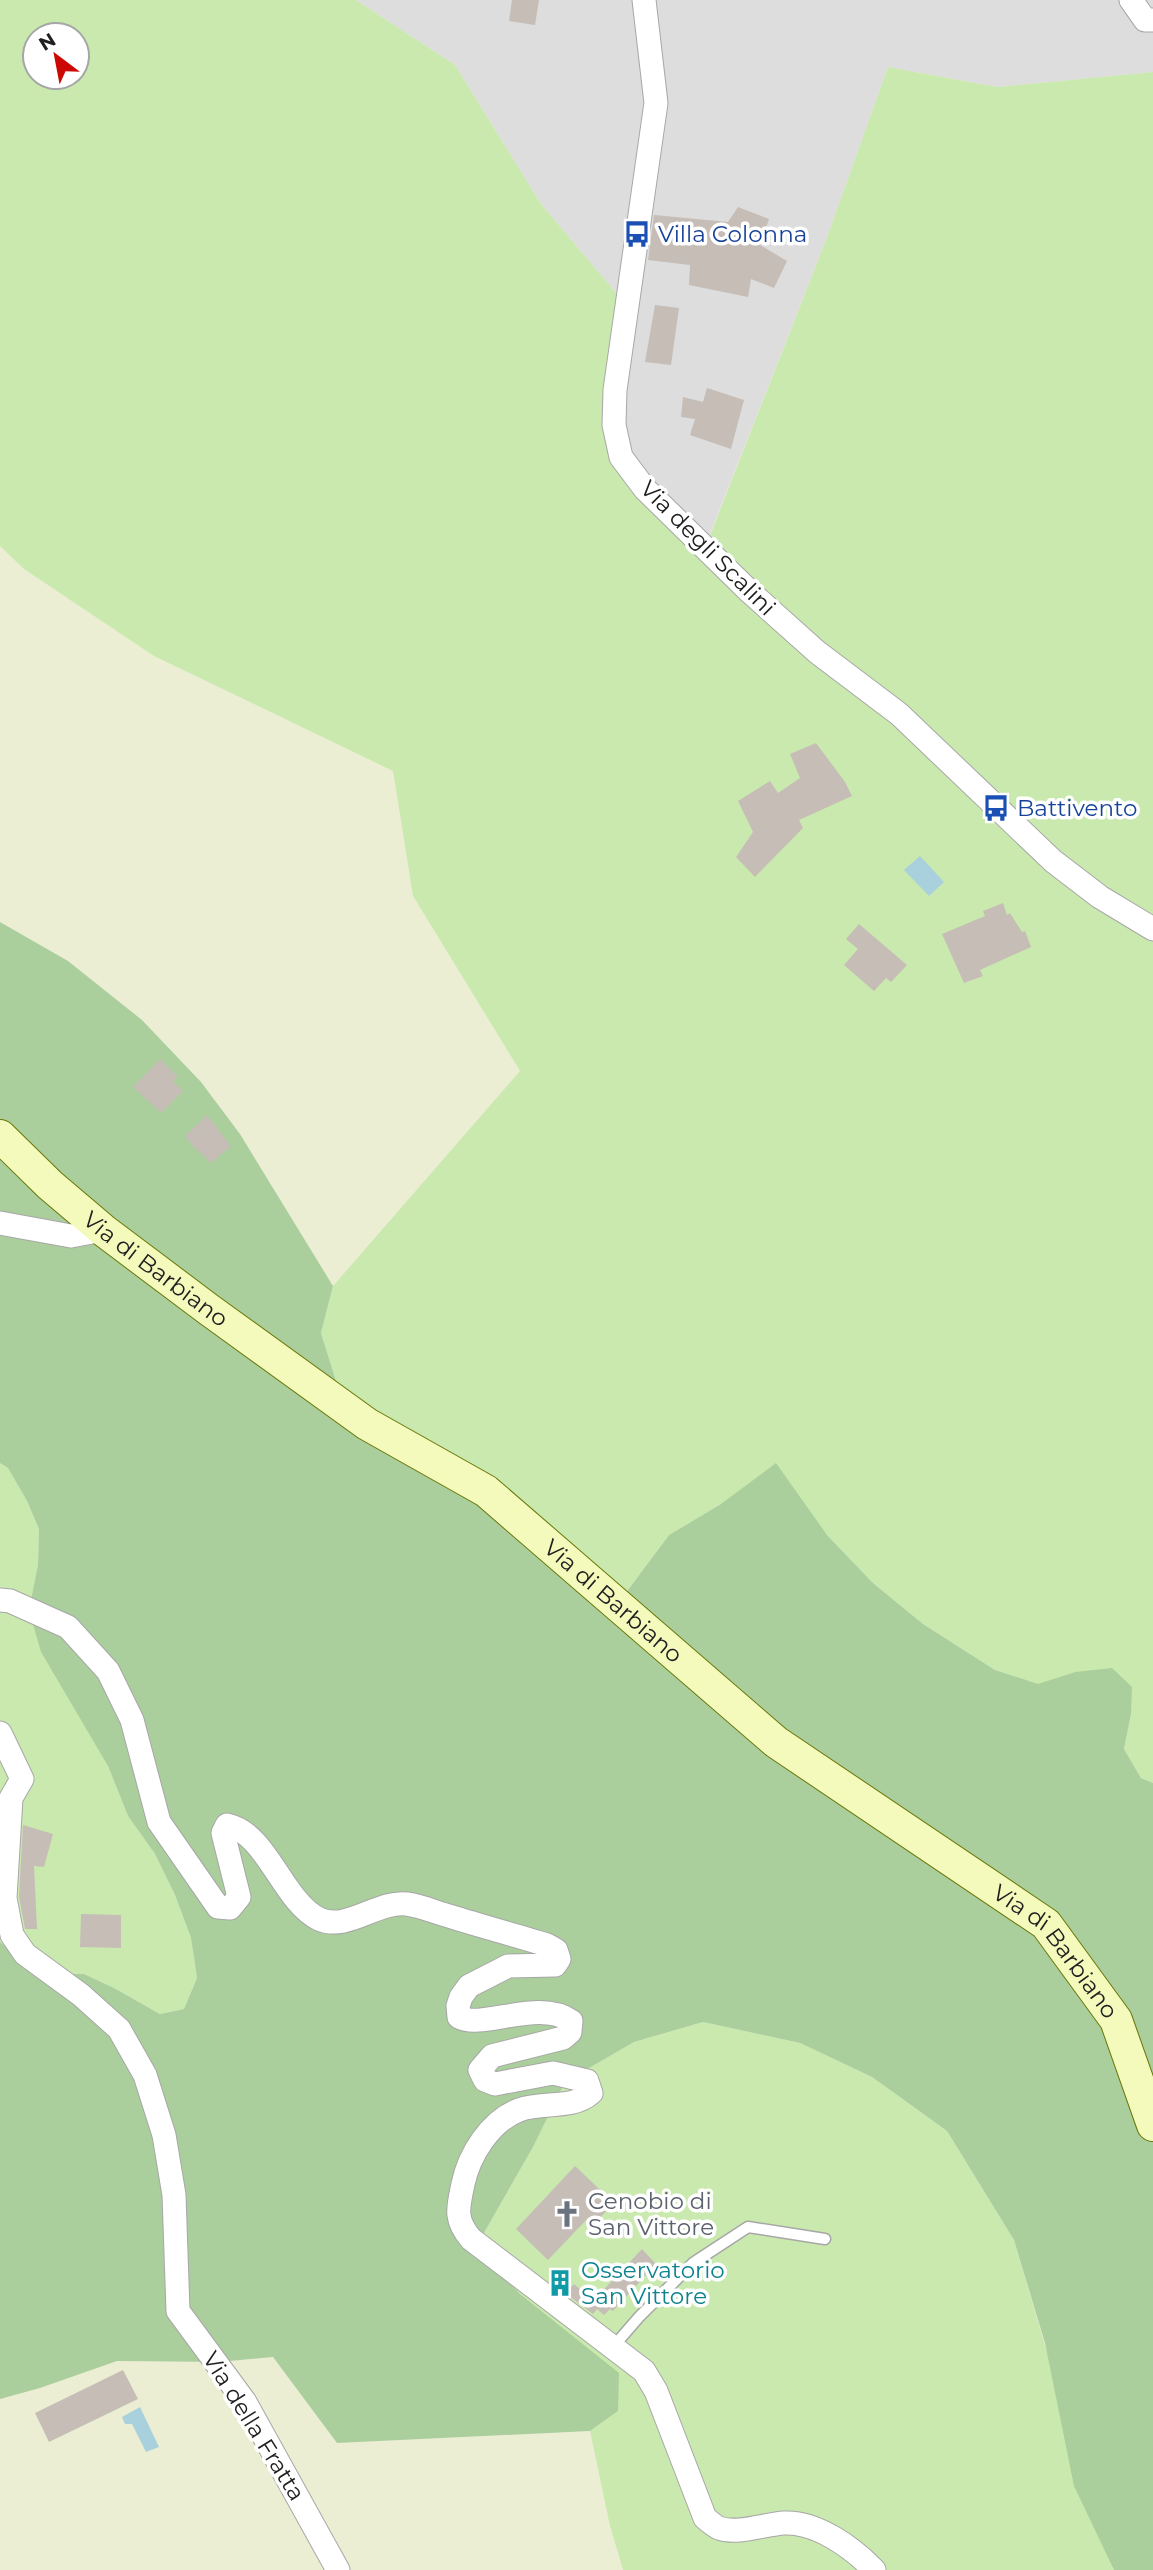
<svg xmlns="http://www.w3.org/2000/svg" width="1153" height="2570" font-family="Montserrat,sans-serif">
	<rect width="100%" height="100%" fill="#f0ede7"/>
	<!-- residential -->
	<path fill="#dedddd" d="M 356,0 L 1153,0 L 1153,72 L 997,87 L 888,67 L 826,240 L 704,549 L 611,428 L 628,307 L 541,204 L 455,65 Z"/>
	<!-- farmland -->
	<g fill="#eceed3">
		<path d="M 0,546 L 24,569 L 154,656 L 393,771 L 413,896 L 520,1071 L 333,1286 L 240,1134 L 201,1082 L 142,1020 L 68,961 L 0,922 Z"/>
		<path d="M 273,2357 L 337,2443 L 590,2431 L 610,2526 L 623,2570 L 0,2570 L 0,2399 L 40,2388 L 117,2361 L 219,2362 Z"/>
	</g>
	<!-- grass -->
	<g fill="#cae9ae" fill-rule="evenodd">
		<path d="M 0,0 L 356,0 L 455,65 L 541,204 L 628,307 L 611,428 L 705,548 L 826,240 L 888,67 L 997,87 L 1153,72 L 1153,1783 L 1141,1778 L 1124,1749 L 1131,1714 L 1075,1672 L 1038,1685 L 995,1670 L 923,1624 L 873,1583 L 827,1535 L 721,1504 L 669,1535 L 622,1598 L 363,1428 L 336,1381 L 321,1333 L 333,1286 L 520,1071 L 413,896 L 393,771 L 154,656 L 24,569 L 0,546 ZM 35,35 L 77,35 L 77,77 L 35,77 Z"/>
		<path d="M 0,1463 L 8,1468 L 27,1501 L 39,1529 L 38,1565 L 30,1610 L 108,1766 L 128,1816 L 155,1854 L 175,1895 L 191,1938 L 197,1978 L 184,2009 L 160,2014 L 114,1988 L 84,1974 L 49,1973 L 17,1956 L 0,1942 Z"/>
		<path d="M 703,2022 L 800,2043 L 872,2077 L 947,2131 L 1014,2240 L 1105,2549 L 1114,2570 L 623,2570 L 610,2526 L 590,2431 L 618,2411 L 520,2294 L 476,2247 L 533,2147 L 565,2082 L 634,2042 Z"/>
	</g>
	<!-- forest -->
	<path fill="#aacf9c" d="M 0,922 L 68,961 L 142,1020 L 201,1082 L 240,1134 L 333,1286 L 321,1333 L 336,1381 L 363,1427 L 622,1598 L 669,1535 L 721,1504 L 776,1463 L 827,1535 L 873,1583 L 923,1624 L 995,1670 L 1038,1684 L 1075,1672 L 1112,1668 L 1132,1687 L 1131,1714 L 1124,1749 L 1141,1778 L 1153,1783 L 1153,2570 L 1114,2570 L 1074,2486 L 1045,2343 L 1014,2240 L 947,2131 L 872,2077 L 800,2043 L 703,2022 L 634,2042 L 565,2082 L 533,2147 L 476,2247 L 520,2294 L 619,2373 L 618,2411 L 590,2431 L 337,2443 L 273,2357 L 219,2362 L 117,2361 L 40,2388 L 0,2399 L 0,1942 L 17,1956 L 48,1973 L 84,1974 L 114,1988 L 160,2014 L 184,2009 L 197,1978 L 191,1938 L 175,1895 L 155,1854 L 128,1816 L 108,1766 L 41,1652 L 29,1610 L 38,1565 L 39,1529 L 27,1501 L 8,1468 L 0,1463 Z"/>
	<!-- water -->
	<g fill="#a8d0dd">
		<path d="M 920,856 L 944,882 L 929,896 L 904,870 Z"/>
		<path d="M 140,2407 L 159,2447 L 146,2452 L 132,2424 L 125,2424 L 122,2417 Z"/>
	</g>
	<!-- building -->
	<g fill="#c5bdb6">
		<path d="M 512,0 L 539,0 L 535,25 L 509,21 Z"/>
		<path d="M 738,207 L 769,219 L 760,245 L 787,261 L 774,288 L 751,279 L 748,297 L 689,285 L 690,265 L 648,260 L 654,215 L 728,222 Z"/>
		<path d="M 655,305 L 679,308 L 671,365 L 645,362 Z"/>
		<path d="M 707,388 L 744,400 L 731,449 L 690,435 L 695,419 L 681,417 L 683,397 L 703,402 Z"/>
		<path d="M 816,743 L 845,782 L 852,796 L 799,820 L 803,828 L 755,877 L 736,857 L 753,832 L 738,801 L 770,781 L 778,793 L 800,778 L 790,754 Z"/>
		<path d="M 1003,903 L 1007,915 L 1010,913 L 1022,932 L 1025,931 L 1031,947 L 980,970 L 983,976 L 964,983 L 942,934 L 985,916 L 983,911 Z"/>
		<path d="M 859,924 L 907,965 L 891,982 L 886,978 L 874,991 L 844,965 L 858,949 L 846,939 Z"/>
		<path d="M 160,1059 L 178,1077 L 173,1081 L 183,1091 L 161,1113 L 133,1087 Z"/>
		<path d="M 207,1115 L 231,1146 L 211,1163 L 193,1146 L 185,1136 Z"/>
		<path d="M 23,1825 L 53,1834 L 44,1867 L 34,1866 L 37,1929 L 25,1929 L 19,1897 Z"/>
		<path d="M 81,1914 L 121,1915 L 121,1948 L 80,1947 Z"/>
		<path d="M 575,2166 L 614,2203 L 594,2224 L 588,2218 L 548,2260 L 516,2229 Z"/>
		<path d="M 642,2249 L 656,2264 L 613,2311 L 610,2309 L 604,2315 L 597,2309 L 593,2314 L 565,2293 L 574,2284 L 593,2301 Z"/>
		<path d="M 123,2370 L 138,2399 L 49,2442 L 35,2413 Z"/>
	</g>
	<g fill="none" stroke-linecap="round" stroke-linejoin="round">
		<defs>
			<path id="lane" d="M 613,2347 L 639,2317 L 693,2263 L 748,2227 L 825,2239"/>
			<g id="street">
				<path d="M 644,0 L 656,103 L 615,390 L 614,425 L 621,457 L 645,489 L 750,592 L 817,652 L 899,714 L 1053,861 L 1100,897 L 1153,929"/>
				<path d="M 1131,0 L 1145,20 L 1153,20"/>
				<path d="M 0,1223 L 71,1236 L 103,1230"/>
				<path d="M 0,1600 L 10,1601 L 68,1627 L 108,1671 L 132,1720 L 159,1822 L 218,1907 L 230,1908 L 239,1897 L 223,1833 L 227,1825 C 267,1833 283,1902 319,1919 C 347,1932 378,1900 407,1904 C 421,1906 435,1912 449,1916 C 481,1926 514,1935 547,1945 L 556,1950 L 559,1959 L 555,1965 L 508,1966 L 469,1986 L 461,1997 L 458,2006 L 459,2017 C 482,2030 539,1998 571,2021 L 570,2032 L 563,2038 L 492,2056 L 480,2070 L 485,2080 L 495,2084 L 553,2073 L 587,2081 L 591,2093 C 572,2110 542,2101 519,2110 C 490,2121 469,2155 463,2184 C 458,2208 454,2219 471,2239 L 644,2371 L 656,2391 L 705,2518 C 709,2521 714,2526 719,2528 C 736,2535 766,2524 784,2523 C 816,2521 853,2548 874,2570"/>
				<path d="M 0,1733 L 22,1779 L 11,1798 L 5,1898 L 12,1935 L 25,1954 L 81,1995 L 119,2029 L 145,2075 L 164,2135 L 174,2195 L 178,2311 L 245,2402 L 338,2570"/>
			</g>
			<g id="secondary">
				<path id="s1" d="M 0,1136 L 50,1185 L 103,1230 L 208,1309 L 367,1424 L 486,1491 L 776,1742 L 1046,1924 L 1116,2020 L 1153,2125"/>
			</g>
		</defs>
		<!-- lane casing -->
		<use href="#lane" stroke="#a7a7a7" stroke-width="13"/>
		<!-- street casing -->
		<use href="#street" stroke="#a7a7a7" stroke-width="25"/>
		<!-- secondary casing -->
		<use href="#secondary" stroke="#687707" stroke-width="34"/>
		<!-- lane -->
		<use href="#lane" stroke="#fff" stroke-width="10"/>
		<!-- street -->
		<use href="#street" stroke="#fff" stroke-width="23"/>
		<!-- secondary -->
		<use href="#secondary" stroke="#f4f9bc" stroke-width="32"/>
	</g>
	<!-- icons -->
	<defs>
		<symbol id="bus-bare" viewBox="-9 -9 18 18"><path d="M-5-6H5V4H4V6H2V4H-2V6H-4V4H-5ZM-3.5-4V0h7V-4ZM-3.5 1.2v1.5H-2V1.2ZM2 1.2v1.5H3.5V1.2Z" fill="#1a4fb4" stroke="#fff" stroke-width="2.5" paint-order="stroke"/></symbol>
		<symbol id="church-bare" viewBox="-9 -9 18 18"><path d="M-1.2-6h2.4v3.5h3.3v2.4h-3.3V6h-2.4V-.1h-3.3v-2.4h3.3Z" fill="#6b7280" stroke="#fff" stroke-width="2.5" paint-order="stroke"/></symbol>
		<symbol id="building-bare" viewBox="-9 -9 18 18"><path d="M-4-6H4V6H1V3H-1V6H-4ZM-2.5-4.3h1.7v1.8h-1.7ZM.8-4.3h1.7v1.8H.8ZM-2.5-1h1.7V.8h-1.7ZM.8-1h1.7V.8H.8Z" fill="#0f9aa8" stroke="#fff" stroke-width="2.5" paint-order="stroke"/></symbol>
	</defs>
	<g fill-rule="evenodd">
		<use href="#bus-bare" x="618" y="215" width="38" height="38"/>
		<use href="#bus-bare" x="977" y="789" width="38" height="38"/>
		<use href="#church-bare" x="548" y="2195" width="38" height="38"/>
		<use href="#building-bare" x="541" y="2264" width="38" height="38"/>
	</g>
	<g text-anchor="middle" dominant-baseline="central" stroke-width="7" stroke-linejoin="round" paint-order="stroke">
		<!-- transit labels -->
		<g font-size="23" fill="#164399" stroke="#fff" text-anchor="start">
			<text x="658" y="234">Villa Colonna</text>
			<text x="1017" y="808">Battivento</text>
		</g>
		<!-- street labels -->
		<g font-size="23" fill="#202020" stroke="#fff">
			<text transform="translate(708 548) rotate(45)">Via degli Scalini</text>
			<text stroke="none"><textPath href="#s1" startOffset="205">Via di Barbiano</textPath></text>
			<text stroke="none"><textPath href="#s1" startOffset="772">Via di Barbiano</textPath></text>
			<text stroke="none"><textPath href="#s1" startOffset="1339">Via di Barbiano</textPath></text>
			<text transform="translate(254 2426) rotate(58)">Via della Fratta</text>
		</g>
		<!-- worship labels -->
		<g font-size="23" fill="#5b616d" stroke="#fff" text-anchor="start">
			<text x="588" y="2201">Cenobio di<tspan x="588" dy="26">San Vittore</tspan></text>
		</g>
		<!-- culture labels -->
		<g font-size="23" fill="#0d838f" stroke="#fff" text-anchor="start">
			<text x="581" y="2270">Osservatorio<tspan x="581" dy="26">San Vittore</tspan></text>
		</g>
	</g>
	<!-- north arrow -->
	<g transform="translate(56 56) rotate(328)"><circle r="33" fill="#ffffff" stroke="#a6a6a6" stroke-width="2"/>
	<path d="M0-5L12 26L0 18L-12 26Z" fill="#cc0804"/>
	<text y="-10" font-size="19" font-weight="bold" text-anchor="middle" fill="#202020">N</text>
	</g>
</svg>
